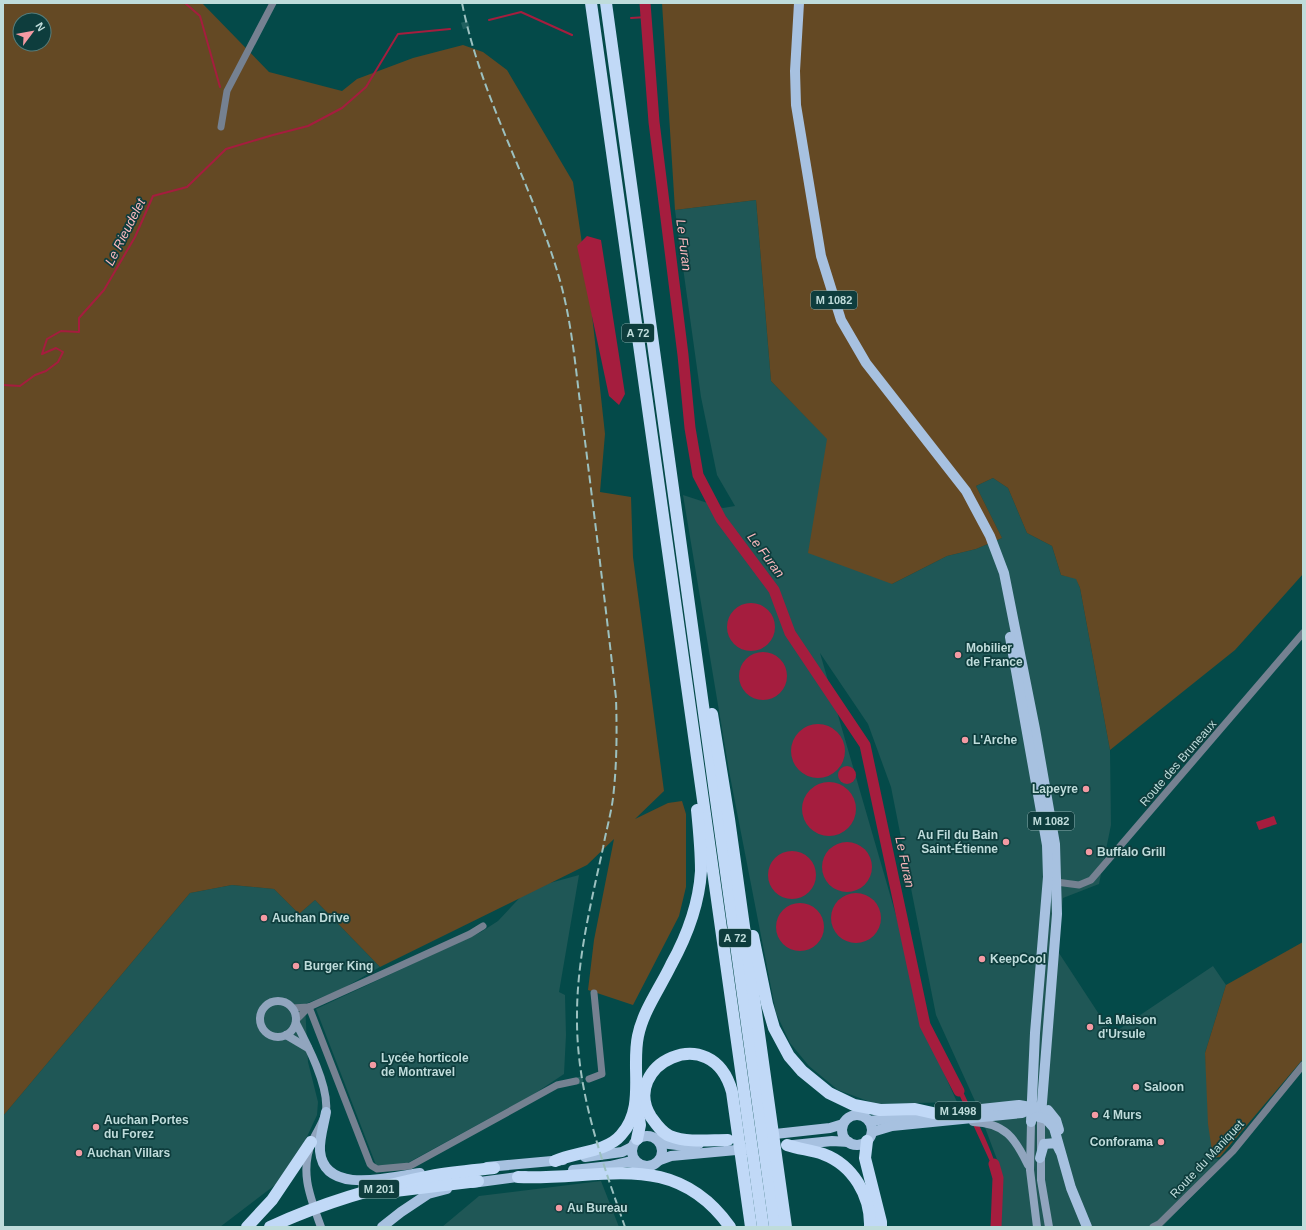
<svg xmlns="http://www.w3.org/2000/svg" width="1306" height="1230" font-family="Helvetica,sans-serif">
	<rect width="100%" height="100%" fill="#044a49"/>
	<!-- built -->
	<g fill="#1f5756">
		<path d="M 756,200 L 771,381 L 827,438 L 892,584 L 947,556 L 976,549 L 1002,538 L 976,486 L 993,478 L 1008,488 L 1027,533 L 1052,546 L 1061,575 L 1076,578 L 1080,588 L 1110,750 L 1111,825 L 1099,884 L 1063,898 L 1057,950 L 1112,1034 L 1213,966 L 1226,985 L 1205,1053 L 1213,1158 L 1226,1161 L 1162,1227 L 1001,1227 L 1001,1170 L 975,1101 L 936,1015 L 891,787 L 868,724 L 820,653 L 900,929 L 922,1024 L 957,1102 L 876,1104 L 838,1090 L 809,1066 L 790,1043 L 776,1013 L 729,771 L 683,495 L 723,508 L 735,506 L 717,475 L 701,397 L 675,210 Z"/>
		<path d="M 579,875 L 559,992 L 565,995 L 566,1035 L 564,1074 L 534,1094 L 402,1166 L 376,1165 L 316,1009 L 481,932 L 498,921 L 528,889 Z"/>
		<path d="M 232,885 L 274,889 L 299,914 L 315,900 L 380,967 L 342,989 L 305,1004 L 308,1062 L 318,1102 L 317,1115 L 300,1152 L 279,1182 L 220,1227 L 3,1227 L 3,1116 L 190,893 Z"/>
		<path d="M 601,1181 L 619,1227 L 442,1227 L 479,1196 Z"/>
	</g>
	<!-- green -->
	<g fill="#644924" fill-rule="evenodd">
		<path d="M 3,3 L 202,3 L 269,72 L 342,91 L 357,79 L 413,58 L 463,45 L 483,52 L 507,70 L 573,182 L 591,305 L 605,434 L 600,492 L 631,497 L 633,557 L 664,791 L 635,819 L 668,803 L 682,801 L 686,814 L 686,887 L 679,916 L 633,1005 L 588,990 L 594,940 L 614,839 L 587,865 L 380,967 L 315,900 L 299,914 L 274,889 L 232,885 L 190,893 L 3,1116 ZM 20,20 L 44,20 L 44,44 L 20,44 Z"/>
		<path d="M 662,3 L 1303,3 L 1303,574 L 1235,650 L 1110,750 L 1080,588 L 1076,579 L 1061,575 L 1052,546 L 1027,533 L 1008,488 L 993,478 L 976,486 L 1002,538 L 976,549 L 947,556 L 892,584 L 808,553 L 827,439 L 771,381 L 756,200 L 675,210 Z"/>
		<path d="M 1303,942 L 1303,1059 L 1220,1157 L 1213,1158 L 1208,1124 L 1205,1053 L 1226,985 Z"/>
	</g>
	<!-- water -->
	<g fill="#a51d3e">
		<path d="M 587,236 L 601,240 L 625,394 L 619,405 L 609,396 L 577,246 Z"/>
		<circle cx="751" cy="627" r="24"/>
		<circle cx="763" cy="676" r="24"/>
		<circle cx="818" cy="751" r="27"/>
		<circle cx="847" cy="775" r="9"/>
		<circle cx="829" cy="809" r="27"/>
		<path d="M 1274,816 L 1277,824 L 1259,830 L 1256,822 Z"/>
		<circle cx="847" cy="867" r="25"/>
		<circle cx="792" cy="875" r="24"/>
		<circle cx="856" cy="918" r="25"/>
		<circle cx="800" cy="927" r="24"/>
		<path d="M 955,1074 C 970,1109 990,1142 1000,1178 L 996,1179 L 993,1168 L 952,1079 Z"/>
	</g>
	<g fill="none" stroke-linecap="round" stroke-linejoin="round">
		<!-- stream -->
		<g stroke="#a51d3e" stroke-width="2">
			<path d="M 185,3 L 200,16 L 220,87"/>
			<path d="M 631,18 L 647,17"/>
			<path d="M 489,20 L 521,12 L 572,35"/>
			<path d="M 3,385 L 20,386 L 35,375 L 46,371 L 58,362 L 63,352 L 56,348 L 42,354 L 47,339 L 61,331 L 79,332 L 79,318 L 104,290 L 135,237 L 153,196 L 187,187 L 226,149 L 273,135 L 308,126 L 342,108 L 366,87 L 398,34 L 450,29"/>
		</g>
		<!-- river -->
		<g stroke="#a51d3e" stroke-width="11">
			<path d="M 645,3 L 654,122 L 683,355 L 690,428 L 698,475 L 721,519 L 774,590 L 790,633 L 865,745 L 925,1025 L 959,1091"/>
			<path d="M 994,1164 L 998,1178 L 996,1227"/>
		</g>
		<!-- street-tunnel -->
		<g stroke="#20605f" stroke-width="7" stroke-dasharray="7 3.5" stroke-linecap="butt">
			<path d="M 462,26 L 472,23"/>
			<path d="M 576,1081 L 589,1079"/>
		</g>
		<!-- street -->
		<g stroke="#758191" stroke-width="7">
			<path d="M 221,127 L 227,91 L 273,3"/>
			<path d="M 1053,880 L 1056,882 L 1079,885 L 1091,880 L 1303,633"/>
			<path d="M 309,1007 L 370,1164 L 372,1166 L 377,1169 L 410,1166 L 557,1085 L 576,1081"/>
			<path d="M 292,1008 L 309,1007"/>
			<path d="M 296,1020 L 309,1007 L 391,970 L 470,934 L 483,926"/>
			<path d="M 589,1079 L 602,1074 L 594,993"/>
			<path d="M 1153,1227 L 1159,1224 L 1233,1151 L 1303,1065"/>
		</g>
		<!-- secondary -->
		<g stroke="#91a5be" stroke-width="8">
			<circle cx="278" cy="1019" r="18"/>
			<path d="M 296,1023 C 307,1044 329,1086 326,1111 C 324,1122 316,1132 312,1142 C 299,1172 311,1199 321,1227"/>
			<path d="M 286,1035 L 308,1048"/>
			<path d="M 1041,1115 L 1041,1180 L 1049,1227"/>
			<path d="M 973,1122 C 1005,1123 1015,1138 1028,1165"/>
			<path d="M 1031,1122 L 1030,1170 L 1037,1227"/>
		</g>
		<!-- primary -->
		<g stroke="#a7c1e0" stroke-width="10">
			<path d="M 799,3 L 795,71 L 796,105 L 821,256 L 841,320 L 866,363 L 966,491 L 990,536 L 1004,573 L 1035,729 L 1055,844 L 1057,914 L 1041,1115"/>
			<path d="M 1010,637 L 1047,845 L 1048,877 L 1035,1033 L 1031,1122"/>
			<path d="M 326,1112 C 324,1124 319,1139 320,1151 C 324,1196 391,1177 420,1173"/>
			<path d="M 1037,1115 L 1048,1110 L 1056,1120 L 1059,1130"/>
			<circle cx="857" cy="1130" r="15"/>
			<path d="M 1035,1116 L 1046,1119 L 1054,1128 L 1071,1188 L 1087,1227"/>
			<path d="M 869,1121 L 1019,1105 L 1036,1108"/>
			<path d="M 872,1132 L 892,1126 L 1022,1113 L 1035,1107"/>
			<path d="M 766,1135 L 830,1128 L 843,1124"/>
			<circle cx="647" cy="1151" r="15"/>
			<path d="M 661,1143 L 685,1146 L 699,1144"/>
			<path d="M 793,1145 L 832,1141 L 849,1142"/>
			<path d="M 585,1157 L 622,1152 L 632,1147"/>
			<path d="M 1040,1158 L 1044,1144 L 1056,1143 L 1060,1151"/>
			<path d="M 660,1160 L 671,1156 L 747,1149"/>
			<path d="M 487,1167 L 563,1160"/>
			<path d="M 573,1170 L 610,1166 L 627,1162 L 639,1164"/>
			<path d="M 472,1183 L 525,1176"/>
			<path d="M 382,1227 L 401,1212 L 428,1194 L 447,1189"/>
		</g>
		<!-- highway -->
		<g stroke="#c1d9f7" stroke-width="12">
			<path d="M 591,3 L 763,1227"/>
			<path d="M 606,3 L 775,1227"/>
			<path d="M 712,714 L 729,819 L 786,1227"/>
			<path d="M 753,936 L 767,1004 L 774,1028 L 789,1056 L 802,1071 L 829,1093 L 854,1105 L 880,1110 L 915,1109 L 933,1113"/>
			<path d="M 637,1106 L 640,1125 L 637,1139"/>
			<path d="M 728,1140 C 709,1140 688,1143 670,1136 C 662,1133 656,1124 651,1117 C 619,1066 712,1018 732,1092 L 751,1227"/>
			<path d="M 867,1141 L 865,1158 L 881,1222 L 881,1227"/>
			<path d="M 787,1145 C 799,1149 811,1150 823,1154 C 853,1165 871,1196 870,1227"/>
			<path d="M 555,1161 C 575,1152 607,1152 621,1135 C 646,1108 631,1069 638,1036 C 643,1011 660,988 671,965 C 687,936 699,904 701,871 C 701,850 699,830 697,810"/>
			<path d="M 518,1177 C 600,1181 673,1147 730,1227"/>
			<path d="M 395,1191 L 478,1181"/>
			<path d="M 247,1227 L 272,1200 L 311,1142"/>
			<path d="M 270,1227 C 322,1203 379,1186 436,1175 C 455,1172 475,1170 494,1168"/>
		</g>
		<!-- rail -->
		<path stroke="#9cc1c0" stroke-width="2" stroke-dasharray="8 4" stroke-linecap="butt" d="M 462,3 C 482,103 536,190 562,288 C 574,335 577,385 584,433 C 595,521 606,609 616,698 C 617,731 617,764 613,798 C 611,814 606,831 603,848 C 591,903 577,959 577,1015 C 576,1090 601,1158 625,1227"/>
	</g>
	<!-- markers -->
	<g fill="#f49aa3" stroke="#0e3d3d" stroke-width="1.5">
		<circle cx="958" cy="655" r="4"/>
		<circle cx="965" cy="740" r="4"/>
		<circle cx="1086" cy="789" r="4"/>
		<circle cx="1006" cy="842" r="4"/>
		<circle cx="1089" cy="852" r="4"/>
		<circle cx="264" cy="918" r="4"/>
		<circle cx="982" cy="959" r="4"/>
		<circle cx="296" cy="966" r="4"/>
		<circle cx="1090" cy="1027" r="4"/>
		<circle cx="373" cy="1065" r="4"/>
		<circle cx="1136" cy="1087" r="4"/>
		<circle cx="1095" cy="1115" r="4"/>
		<circle cx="96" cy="1127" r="4"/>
		<circle cx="1161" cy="1142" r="4"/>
		<circle cx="79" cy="1153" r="4"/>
		<circle cx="559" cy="1208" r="4"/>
	</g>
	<g text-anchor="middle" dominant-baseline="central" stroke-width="3.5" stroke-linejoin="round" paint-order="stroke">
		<!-- shield labels -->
		<g fill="#0e3d3d" stroke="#8aacac" stroke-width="1">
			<rect x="811" y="291" width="46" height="18" rx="3"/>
			<rect x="622" y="324" width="32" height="18" rx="3"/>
			<rect x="1028" y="812" width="46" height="18" rx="3"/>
			<rect x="719" y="929" width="32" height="18" rx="3"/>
			<rect x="935" y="1102" width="46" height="18" rx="3"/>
			<rect x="359" y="1180" width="40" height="18" rx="3"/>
		</g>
		<g font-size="11" font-weight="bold" fill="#bfdcdb">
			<text x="834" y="300">M 1082</text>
			<text x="638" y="333">A 72</text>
			<text x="1051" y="821">M 1082</text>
			<text x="735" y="938">A 72</text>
			<text x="958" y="1111">M 1498</text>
			<text x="379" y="1189">M 201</text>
		</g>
		<!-- poi labels -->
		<g font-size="12" font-weight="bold" fill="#bfdcdb" stroke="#0e3d3d" text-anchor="start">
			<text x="966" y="648">Mobilier<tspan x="966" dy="14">de France</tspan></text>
			<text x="973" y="740">L'Arche</text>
			<text x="1078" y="789" text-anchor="end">Lapeyre</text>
			<text x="998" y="835" text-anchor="end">Au Fil du Bain<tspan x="998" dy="14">Saint-Étienne</tspan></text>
			<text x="1097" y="852">Buffalo Grill</text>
			<text x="272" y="918">Auchan Drive</text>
			<text x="990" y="959">KeepCool</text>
			<text x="304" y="966">Burger King</text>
			<text x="1098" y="1020">La Maison<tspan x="1098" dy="14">d'Ursule</tspan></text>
			<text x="381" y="1058">Lycée horticole<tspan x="381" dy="14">de Montravel</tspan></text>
			<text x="1144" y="1087">Saloon</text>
			<text x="1103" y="1115">4 Murs</text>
			<text x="104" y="1120">Auchan Portes<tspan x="104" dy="14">du Forez</tspan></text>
			<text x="1153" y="1142" text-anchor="end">Conforama</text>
			<text x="87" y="1153">Auchan Villars</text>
			<text x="567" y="1208">Au Bureau</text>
		</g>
		<!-- street labels -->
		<g font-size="12" fill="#bfdcdb" stroke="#0e3d3d">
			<text transform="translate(1178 763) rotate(-49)">Route des Bruneaux</text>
			<text transform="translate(1207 1159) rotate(-47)">Route du Maniquet</text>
		</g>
		<!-- water labels -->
		<g font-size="13" font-style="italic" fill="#fdb9be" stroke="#0e3d3d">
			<text transform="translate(125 232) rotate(-63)">Le Rieudelet</text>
			<text transform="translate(684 245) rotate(83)">Le Furan</text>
			<text transform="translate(766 555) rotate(53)">Le Furan</text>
			<text transform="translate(905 862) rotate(78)">Le Furan</text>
		</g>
	</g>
	<!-- border -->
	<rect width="1306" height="1230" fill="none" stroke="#bfdcdb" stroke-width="8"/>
	<!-- north arrow -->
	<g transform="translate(32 32) rotate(58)"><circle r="19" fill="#0e3d3d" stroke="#557d7c"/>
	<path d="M0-3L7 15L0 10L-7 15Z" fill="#f49aa3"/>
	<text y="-6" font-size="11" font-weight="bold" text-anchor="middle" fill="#bfdcdb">N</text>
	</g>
</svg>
